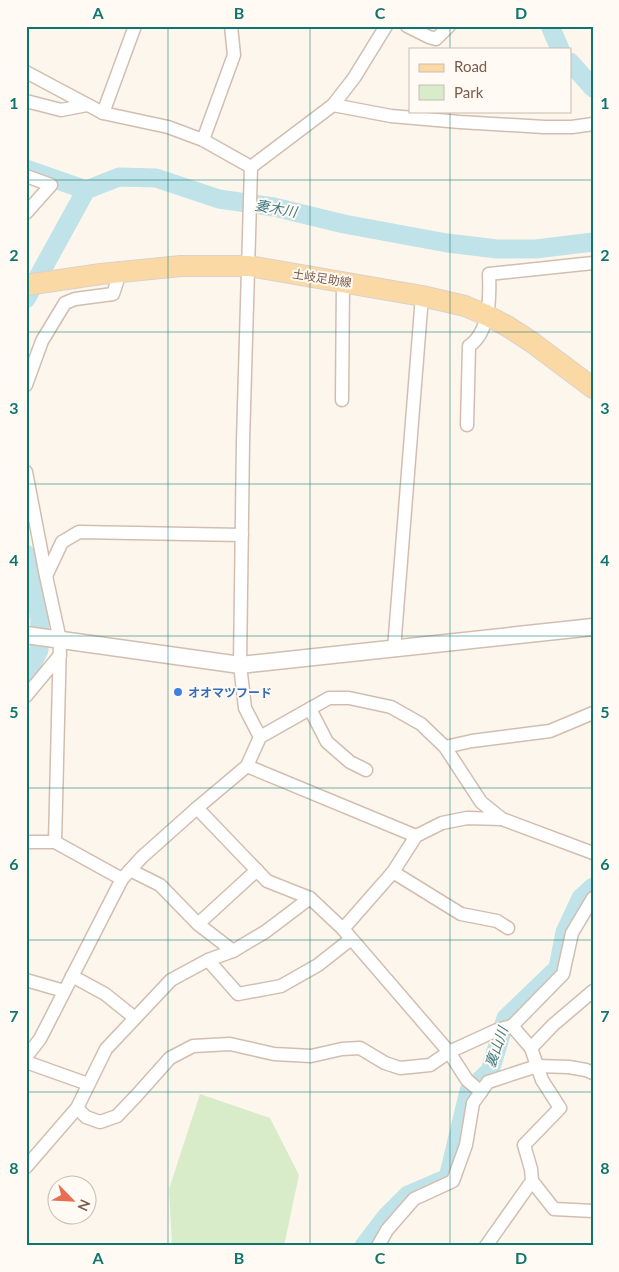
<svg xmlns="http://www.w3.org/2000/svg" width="619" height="1272" font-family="Lato,'Noto Sans JP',sans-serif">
	<rect width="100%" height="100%" fill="#fdf6ec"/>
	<!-- green -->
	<path fill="#d8ecc9" d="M 200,1094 L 270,1118 L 299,1175 L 284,1246 L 172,1246 L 169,1189 Z"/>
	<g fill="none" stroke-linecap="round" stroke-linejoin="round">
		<!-- river -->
		<g stroke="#bfe3e8" stroke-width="19">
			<path d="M 550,26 L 560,49"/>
			<path d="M 570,62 L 593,88"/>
			<path d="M 26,169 L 86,190"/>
			<path d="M 26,299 L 86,190 L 119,177 L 156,178 L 219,199 L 274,207 L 344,224 L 447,243 L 497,249 L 536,249 L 593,242"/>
			<path d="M 26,554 L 40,619 L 39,650 L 26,675"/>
			<path d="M 364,1246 L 386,1217 L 408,1195 L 448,1178 L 469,1091 L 490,1071 L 506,1018 L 558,968 L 565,932 L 581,898 L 593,887"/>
		</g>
		<defs>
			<g id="minor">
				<path d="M 407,26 L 429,37 L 436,39 L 449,26"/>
				<path d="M 26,72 L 103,113 L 168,127 L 203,140 L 251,167"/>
				<path d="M 26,101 L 61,110 L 87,105"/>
				<path d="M 333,105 L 391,116 L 460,122 L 544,127 L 572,127 L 593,124"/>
				<path d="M 103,113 L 135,26"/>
				<path d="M 203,140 L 234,55 L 231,26"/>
				<path d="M 251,167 L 243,441 L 240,665 L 245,708 L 260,737"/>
				<path d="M 251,167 L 333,105 L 354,78 L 386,26"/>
				<path d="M 26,176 L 51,185 L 26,213"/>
				<path d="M 26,385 L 42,341 L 65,303 L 75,299 L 113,294 L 120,273"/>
				<path d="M 342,400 L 343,281"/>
				<path d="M 467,425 L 469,346 C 490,332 490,297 489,274 L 593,263"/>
				<path d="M 26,472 L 46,576 L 60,640 L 55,842"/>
				<path d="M 46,576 L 62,542 L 79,532 L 242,535"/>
				<path d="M 394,649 L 422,296"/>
				<path d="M 26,696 L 60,655"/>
				<path d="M 310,709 L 327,742 L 350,762 L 366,770"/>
				<path d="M 445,747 L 472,741 L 550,731 L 593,713"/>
				<path d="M 247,766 L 416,836"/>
				<path d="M 197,808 L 267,881 L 310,898 L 343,929 L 449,1052 L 467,1080 L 481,1092"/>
				<path d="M 26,842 L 55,842 L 122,879"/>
				<path d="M 130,870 L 160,885 L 198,924 L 233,951"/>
				<path d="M 393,872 L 461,914 L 497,921 L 508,928"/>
				<path d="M 198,924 L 257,870"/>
				<path d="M 343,929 L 393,872 L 416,836 L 442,823 L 467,818 L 502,819"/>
				<path d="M 208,960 L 238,994 L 281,986 L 318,965 L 351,939"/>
				<path d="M 72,976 L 105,994 L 135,1018"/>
				<path d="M 26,980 L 64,991"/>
				<path d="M 512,1026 L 531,1048 L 542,1080 L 560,1108 L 524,1145 L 531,1169 L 532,1181 L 554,1209 L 593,1211"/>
				<path d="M 531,1048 L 553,1025 L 593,991"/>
				<path d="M 26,1057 L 40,1039 L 122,879 L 142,857 L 197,808 L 247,766 L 260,737 L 329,698 L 349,698 L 391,707 L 421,724 L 445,747 L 481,802 L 502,819 L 593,853"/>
				<path d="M 26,1062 L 88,1084"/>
				<path d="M 77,1108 L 86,1117 L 100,1122 L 117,1116 L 137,1095 L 170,1058 L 193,1046 L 230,1044 L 274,1054 L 311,1056 L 342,1049 L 360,1048 L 385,1063 L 400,1068 L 430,1065 L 449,1052 L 497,1030 L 512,1026 L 563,974 L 572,933 L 593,898"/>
				<path d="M 26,1167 L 77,1108 L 106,1049 L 171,980 L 208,960 L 233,951 L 265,932 L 310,898"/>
				<path d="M 378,1246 L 387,1230 L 414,1199 L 453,1181 L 466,1145 L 473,1103 L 488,1082 L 537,1066 L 569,1067 L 586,1070 L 593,1073"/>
				<path d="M 486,1246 L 532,1181"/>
			</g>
			<path id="tertiary" d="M 26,635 L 240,665 L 593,627"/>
			<path id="primary" d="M 26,285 L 101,274 L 181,266 L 249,266 L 422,296 L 465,306 L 486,315 L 507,326 L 533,343 L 593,388"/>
		</defs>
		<!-- minor casing -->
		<use href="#minor" stroke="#d1beb0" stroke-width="15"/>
		<!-- tertiary casing -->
		<use href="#tertiary" stroke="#d1beb0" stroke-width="19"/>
		<!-- primary casing -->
		<use href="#primary" stroke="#dad1cd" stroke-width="22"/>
		<!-- minor -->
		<use href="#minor" stroke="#fff" stroke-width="12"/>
		<!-- tertiary -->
		<use href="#tertiary" stroke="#fff" stroke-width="16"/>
		<!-- primary -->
		<use href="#primary" stroke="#fbd9a5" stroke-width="20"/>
	</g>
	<!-- grid -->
	<path fill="none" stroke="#0f766e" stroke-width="1" stroke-opacity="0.55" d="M 168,26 L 168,1246M 310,26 L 310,1246M 450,26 L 450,49M 450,111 L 450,1246M 26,180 L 593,180M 26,332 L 593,332M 26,484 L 593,484M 26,636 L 593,636M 26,788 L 593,788M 26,940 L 593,940M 26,1092 L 593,1092"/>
	<!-- markers -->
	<circle fill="#3f7fe0" stroke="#fffaf3" stroke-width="2" cx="178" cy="692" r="5"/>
	<g text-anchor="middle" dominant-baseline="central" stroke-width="4" stroke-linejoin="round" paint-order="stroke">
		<!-- street labels -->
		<g font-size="12" fill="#7a5c4d" stroke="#fffaf3">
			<text transform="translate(322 278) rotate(9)">土岐足助線</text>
		</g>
		<!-- shop labels -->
		<g font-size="12" font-weight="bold" fill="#366cbe" stroke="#fffaf3" text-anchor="start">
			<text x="188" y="692">オオマツフード</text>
		</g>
		<!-- water labels -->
		<g font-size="14" font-style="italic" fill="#437c86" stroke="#fffaf3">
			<text transform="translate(276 208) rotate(10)">妻木川</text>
			<text transform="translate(496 1047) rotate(-71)">裏山川</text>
		</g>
	</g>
	<!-- border -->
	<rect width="619" height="1272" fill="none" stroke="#fffaf3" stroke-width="55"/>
	<!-- legend -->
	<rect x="409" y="48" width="162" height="65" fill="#fffaf3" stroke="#cabbb1"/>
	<rect x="419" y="64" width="25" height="8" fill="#fbd9a5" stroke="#cabbb1"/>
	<text x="454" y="72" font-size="15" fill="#7a5c4d">Road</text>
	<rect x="419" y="85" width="25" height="15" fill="#d8ecc9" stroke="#cabbb1"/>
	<text x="454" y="98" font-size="15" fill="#7a5c4d">Park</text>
	<!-- north arrow -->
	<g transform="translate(72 1200) rotate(114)"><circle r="24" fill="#fffaf3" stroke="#cabbb1"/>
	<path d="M0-4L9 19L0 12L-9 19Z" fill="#e76f51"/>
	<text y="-8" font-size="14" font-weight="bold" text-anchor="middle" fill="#7a5c4d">N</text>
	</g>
	<rect x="28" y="28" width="564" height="1216" fill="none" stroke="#0f766e" stroke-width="2"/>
	<g font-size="16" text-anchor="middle" font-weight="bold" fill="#0f766e">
		<text x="98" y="19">A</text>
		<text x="239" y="19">B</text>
		<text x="380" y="19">C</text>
		<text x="521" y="19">D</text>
		<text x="14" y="109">1</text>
		<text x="605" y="109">1</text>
		<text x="14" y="261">2</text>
		<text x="605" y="261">2</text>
		<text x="14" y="414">3</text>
		<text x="605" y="414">3</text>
		<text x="14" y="566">4</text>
		<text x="605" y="566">4</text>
		<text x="14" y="718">5</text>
		<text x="605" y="718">5</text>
		<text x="14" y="870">6</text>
		<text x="605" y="870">6</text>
		<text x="14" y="1022">7</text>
		<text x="605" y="1022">7</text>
		<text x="14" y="1174">8</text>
		<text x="605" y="1174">8</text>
		<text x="98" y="1264">A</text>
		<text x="239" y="1264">B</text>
		<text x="380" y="1264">C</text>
		<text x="521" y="1264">D</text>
	</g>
</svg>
